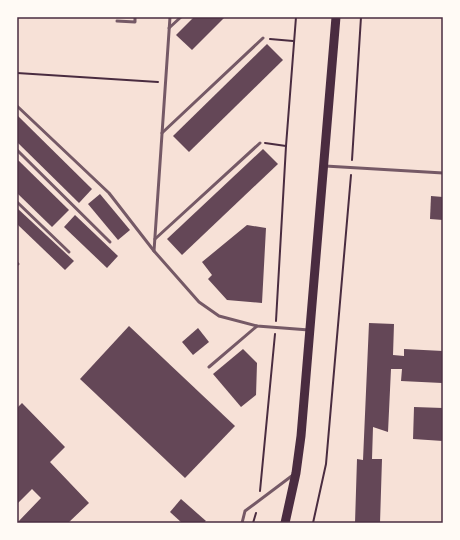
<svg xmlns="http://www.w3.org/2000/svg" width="460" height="540" font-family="'Open Sans',sans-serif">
	<rect width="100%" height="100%" fill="#f7e1d7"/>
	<!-- building -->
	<g fill="#644757">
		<path d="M 194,17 L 225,17 L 192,50 L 176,35 Z"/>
		<path d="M 267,44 L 283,60 L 189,152 L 173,136 Z"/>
		<path d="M 17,115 L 92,189 L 79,203 L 17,142 Z"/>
		<path d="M 263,149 L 278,164 L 182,255 L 167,239 Z"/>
		<path d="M 17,159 L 69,210 L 52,227 L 17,193 Z"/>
		<path d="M 100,194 L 130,230 L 118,240 L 88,204 Z"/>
		<path d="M 431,196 L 443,197 L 443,220 L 430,219 Z"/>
		<path d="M 17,208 L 74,261 L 65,270 L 17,224 Z"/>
		<path d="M 75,215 L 118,256 L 107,268 L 64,227 Z"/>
		<path d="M 247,225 L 266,228 L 262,303 L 227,300 L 208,279 L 212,275 L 202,262 Z"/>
		<path d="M 369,323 L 394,324 L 393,355 L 404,356 L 404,349 L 443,351 L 442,383 L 401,381 L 402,369 L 391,369 L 388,432 L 373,427 L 372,459 L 382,459 L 380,523 L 355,523 L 357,459 L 363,460 Z"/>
		<path d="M 129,326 L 235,426 L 185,478 L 80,379 Z"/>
		<path d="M 198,328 L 209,342 L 193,355 L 182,342 Z"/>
		<path d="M 243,349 L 257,363 L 256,395 L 241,407 L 213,374 Z"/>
		<path d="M 22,403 L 65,447 L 50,462 L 89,503 L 68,523 L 17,523 L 41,498 L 32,489 L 17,504 L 17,408 Z"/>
		<path d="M 414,407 L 443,408 L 443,441 L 413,439 Z"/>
		<path d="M 181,499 L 206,521 L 203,523 L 182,523 L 170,512 Z"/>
	</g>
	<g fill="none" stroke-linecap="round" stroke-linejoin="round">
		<!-- path -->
		<g stroke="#4a2c40" stroke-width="2">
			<path d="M 270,39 L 293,41"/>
			<path d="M 17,73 L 158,82"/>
			<path d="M 265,143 L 286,146"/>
			<path d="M 352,160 L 361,17"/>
			<path d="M 276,321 L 286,146 L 296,17"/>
			<path d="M 260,491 L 275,334"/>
			<path d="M 253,523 L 256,513"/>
			<path d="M 313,523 L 326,464 L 351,175"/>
		</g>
		<!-- service -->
		<g stroke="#755966" stroke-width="3">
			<path d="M 170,17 L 154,251 L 199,302 L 219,316 L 257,326 L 309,330"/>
			<path d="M 117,21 L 135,22 L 135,17"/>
			<path d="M 169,28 L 181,17"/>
			<path d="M 17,106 L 109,193 L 154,251"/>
			<path d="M 162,133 L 263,38"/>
			<path d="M 17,150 L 110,242"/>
			<path d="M 325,166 L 443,173"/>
			<path d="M 17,202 L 69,252"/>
			<path d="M 155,239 L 260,143"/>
			<path d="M 17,263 L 18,264"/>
			<path d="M 209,367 L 257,326"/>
			<path d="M 242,523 L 245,511 L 293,475"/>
		</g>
		<!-- primary -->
		<path stroke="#4a2c40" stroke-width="9" d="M 285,523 L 296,473 L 301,436 L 336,17"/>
	</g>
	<!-- border -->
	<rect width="460" height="540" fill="none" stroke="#fffaf5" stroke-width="36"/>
	<rect x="18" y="18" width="424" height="504" fill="none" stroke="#4a2c40" stroke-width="1.5"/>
</svg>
